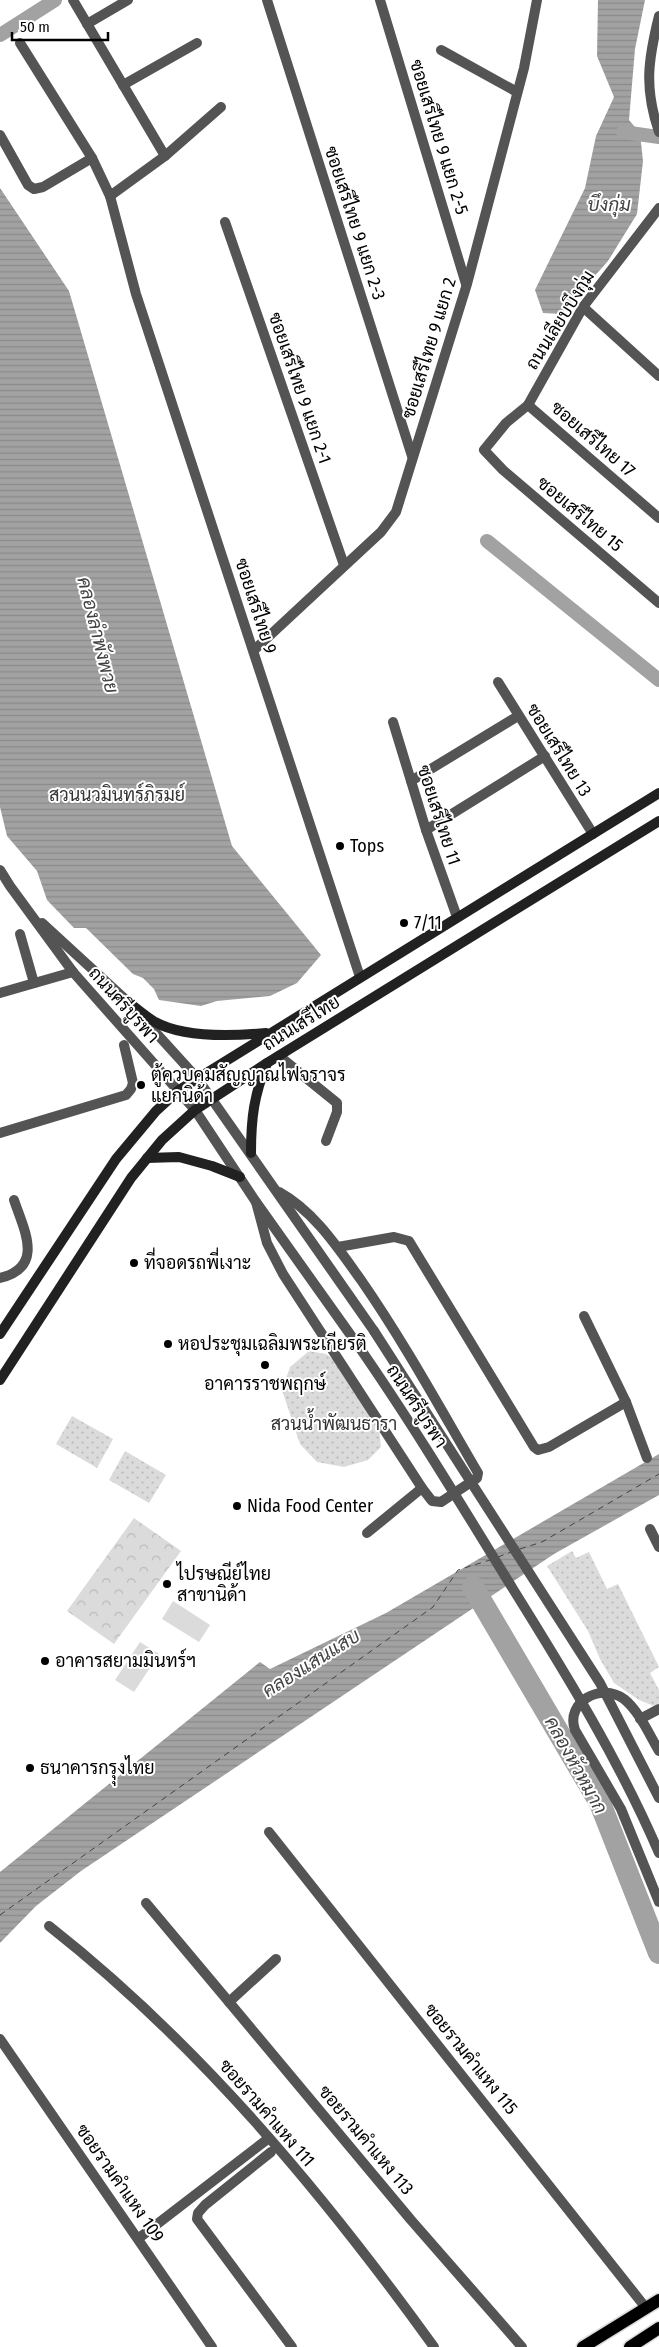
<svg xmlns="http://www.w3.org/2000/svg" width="659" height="2347" font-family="'Fira Sans Condensed',Sarabun,sans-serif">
	<defs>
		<pattern id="green-dots" width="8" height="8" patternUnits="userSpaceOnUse" patternTransform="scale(1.25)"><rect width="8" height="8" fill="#dbdbdb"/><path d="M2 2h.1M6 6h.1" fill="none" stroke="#bababa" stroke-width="1.8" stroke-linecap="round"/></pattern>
		<pattern id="forest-crowns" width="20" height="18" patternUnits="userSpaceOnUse" patternTransform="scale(1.25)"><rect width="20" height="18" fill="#dbdbdb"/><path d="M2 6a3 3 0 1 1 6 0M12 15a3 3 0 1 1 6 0" fill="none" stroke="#bababa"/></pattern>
		<pattern id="water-rules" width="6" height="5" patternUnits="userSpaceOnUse" patternTransform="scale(1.25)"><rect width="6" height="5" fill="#a2a2a2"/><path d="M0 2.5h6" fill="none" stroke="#8a8a8a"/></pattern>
	</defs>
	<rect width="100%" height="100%" fill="#fff"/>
	<!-- green -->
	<g fill="url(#green-dots)">
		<path d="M 309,1351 L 326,1354 L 340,1364 L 379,1428 L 381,1447 L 368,1460 L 344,1467 L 317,1462 L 300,1444 L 282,1390 L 290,1367 Z"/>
		<path d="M 72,1416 L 113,1439 L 97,1468 L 56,1444 Z"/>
		<path d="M 125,1451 L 166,1475 L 149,1503 L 109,1480 Z"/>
		<path d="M 572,1551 L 576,1558 L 589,1552 L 607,1589 L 618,1584 L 659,1667 L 650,1673 L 659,1690 L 659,1704 L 654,1706 L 639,1700 L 614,1683 L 600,1659 L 588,1631 L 547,1566 Z"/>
	</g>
	<!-- forest -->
	<path fill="url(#forest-crowns)" d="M 134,1518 L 181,1551 L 114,1644 L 67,1611 Z"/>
	<!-- pitch -->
	<g fill="#dbdbdb">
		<path d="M 173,1601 L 210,1625 L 199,1642 L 162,1619 Z"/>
		<path d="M 140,1642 L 159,1654 L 134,1692 L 115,1680 Z"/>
	</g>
	<!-- water -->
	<g fill="url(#water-rules)">
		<path d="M 598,0 L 645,0 L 635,49 L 629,120 L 640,133 L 643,161 L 637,214 L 608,261 L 561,314 L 543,313 L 535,290 L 585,188 L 596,136 L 614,97 L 597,56 Z"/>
		<path d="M 0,188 L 69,291 L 232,846 L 321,955 L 297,983 L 270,996 L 217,1001 L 201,1006 L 159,1000 L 154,989 L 143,978 L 133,974 L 86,928 L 74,928 L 47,900 L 37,871 L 7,836 L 0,807 Z"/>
		<path d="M 659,1454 L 659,1495 L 554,1554 L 81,1871 L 36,1906 L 0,1943 L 0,1872 L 260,1662 L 270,1669 L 386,1613 Z"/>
	</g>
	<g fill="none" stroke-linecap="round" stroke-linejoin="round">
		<!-- canal -->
		<g stroke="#a2a2a2" stroke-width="14">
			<path d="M 0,35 L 55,0"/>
			<path d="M 623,132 L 659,137"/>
			<path d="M 487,541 L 659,680"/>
		</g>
		<!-- river -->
		<path stroke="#a2a2a2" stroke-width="22" d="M 473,1587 L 600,1803 L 659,1953"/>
		<!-- ferry -->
		<g stroke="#434343" stroke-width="1" stroke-dasharray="6 5" stroke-linecap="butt">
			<path d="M 520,1549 L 542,1542 L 659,1474"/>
			<path d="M 498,1557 L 511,1552"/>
			<path d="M 0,1915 L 433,1607 L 458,1570 L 490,1560"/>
		</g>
		<defs>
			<g id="primary">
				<path d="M 583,2347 L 659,2300"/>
				<path d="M 630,2347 L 659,2328"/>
			</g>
		</defs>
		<!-- primary casing -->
		<use href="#primary" stroke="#dbdbdb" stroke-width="15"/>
		<!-- minor -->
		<g stroke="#545454" stroke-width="10">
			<path d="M 73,0 L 165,156"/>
			<path d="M 267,0 L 412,456"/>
			<path d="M 380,0 L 466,284"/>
			<path d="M 659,16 C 648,60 644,88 659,132"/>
			<path d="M 87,24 L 128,0"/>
			<path d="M 20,43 L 92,158 L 110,196 L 136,294 L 360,977"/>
			<path d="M 441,50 L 517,92"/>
			<path d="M 123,85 L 197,43"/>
			<path d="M 0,135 L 28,185 L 34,189 L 43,187 L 92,158"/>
			<path d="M 110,196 L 165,156 L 221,107"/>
			<path d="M 659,208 L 583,307 L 528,405 L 506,423 L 484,450 L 503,470 L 659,603"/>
			<path d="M 225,222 L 344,565"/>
			<path d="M 583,307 L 659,376"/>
			<path d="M 528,405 L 659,518"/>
			<path d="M 254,650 L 381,532 L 396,512 L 467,284 L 524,68 L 537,0"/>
			<path d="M 498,682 L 593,834"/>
			<path d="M 393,722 L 426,830 L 457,917"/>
			<path d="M 411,781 L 518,716"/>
			<path d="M 426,830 L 545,756"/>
			<path d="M 20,934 L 34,983"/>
			<path d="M 0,993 L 73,972"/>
			<path d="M 279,1056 L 337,1103 L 337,1112 L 326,1141"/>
			<path d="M 0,1133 L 126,1095 L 131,1089 L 133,1083 L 124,1045"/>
			<path d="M 338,1247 L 394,1237 L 409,1241 L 534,1447 L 538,1450 L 549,1447 L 626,1402"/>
			<path d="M 0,1278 C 45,1267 24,1230 14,1200"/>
			<path d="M 584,1316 L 626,1402 L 647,1458"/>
			<path d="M 650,1529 L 659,1547"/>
			<path d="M 367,1533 L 422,1488"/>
			<path d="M 640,1719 L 659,1709"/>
			<path d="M 269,1832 L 646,2308"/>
			<path d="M 146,1903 L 229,2002"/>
			<path d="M 49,1926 C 199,2044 323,2193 434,2347"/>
			<path d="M 276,1959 L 229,2002 L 411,2220 L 522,2347"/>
			<path d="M 0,2039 L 212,2347"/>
			<path d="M 271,2152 L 205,2205 L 198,2213 L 197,2219 L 292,2347"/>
			<path d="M 139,2238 L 269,2138"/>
		</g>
		<!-- tertiary -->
		<g stroke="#545454" stroke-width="10">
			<path d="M 0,870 L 10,886 L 73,972 L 195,1110 L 256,1202 L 357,1344"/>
			<path d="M 42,923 L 127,1001 L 197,1078 L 374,1331"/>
			<path d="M 256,1202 L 267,1243 L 283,1274 L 422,1488 L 432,1501 L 441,1502 L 477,1478 L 478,1473 C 440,1408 404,1342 361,1280 C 338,1248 314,1211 279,1192"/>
			<path d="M 659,1751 C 649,1734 639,1711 624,1699 C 601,1682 565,1702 575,1730 L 621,1809 L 659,1902"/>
		</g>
		<!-- secondary -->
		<g stroke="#212121" stroke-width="10">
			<path d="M 127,1001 C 136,1008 145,1016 155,1022 C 184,1038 234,1036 266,1033"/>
			<path d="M 251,1153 C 251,1118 254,1095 267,1063"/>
			<path d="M 147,1158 L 179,1157 L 212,1166 L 240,1177"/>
			<path d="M 0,1334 L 116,1159 L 156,1111 L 179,1090 L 659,793"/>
			<path d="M 0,1380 L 131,1178 L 162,1140 L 195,1110 L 267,1063 L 659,821"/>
		</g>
		<!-- primary -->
		<use href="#primary" stroke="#000" stroke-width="12"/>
		<!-- tertiary-bridge -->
		<g stroke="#545454" stroke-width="10">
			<path d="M 374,1331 L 600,1683 L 659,1798"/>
			<path d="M 357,1344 C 412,1423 462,1506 513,1589 C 566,1674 619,1760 659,1853"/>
		</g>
	</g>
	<!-- markers -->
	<g fill="#000" stroke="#fff" stroke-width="2">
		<circle cx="340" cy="846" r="5"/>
		<circle cx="404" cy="923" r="5"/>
		<circle cx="141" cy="1085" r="5"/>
		<circle cx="134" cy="1263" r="5"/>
		<circle cx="168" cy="1344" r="5"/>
		<circle cx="265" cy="1365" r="5"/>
		<circle cx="237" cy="1506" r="5"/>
		<circle cx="167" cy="1584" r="5"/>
		<circle cx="45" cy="1661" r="5"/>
		<circle cx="30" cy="1768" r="5"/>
	</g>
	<g text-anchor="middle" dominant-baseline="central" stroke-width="4" stroke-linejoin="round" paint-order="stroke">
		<!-- street labels -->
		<g font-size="18" fill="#000" stroke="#fff">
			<text transform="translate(439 137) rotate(73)">ซอยเสรีไทย 9 แยก 2-5</text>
			<text transform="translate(355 223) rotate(72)">ซอยเสรีไทย 9 แยก 2-3</text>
			<text transform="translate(560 320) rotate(-58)">ถนนเลียบบึงกุ่ม</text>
			<text transform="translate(429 348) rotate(-73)">ซอยเสรีไทย 9 แยก 2</text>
			<text transform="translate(300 388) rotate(71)">ซอยเสรีไทย 9 แยก 2-1</text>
			<text transform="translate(593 439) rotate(41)">ซอยเสรีไทย 17</text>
			<text transform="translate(580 514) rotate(40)">ซอยเสรีไทย 15</text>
			<text transform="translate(256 606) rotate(72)">ซอยเสรีไทย 9</text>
			<text transform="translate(559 750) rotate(58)">ซอยเสรีไทย 13</text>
			<text transform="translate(439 815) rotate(72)">ซอยเสรีไทย 11</text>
			<text transform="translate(124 1005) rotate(48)">ถนนศรีบูรพา</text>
			<text transform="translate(301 1023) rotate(-32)">ถนนเสรีไทย</text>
			<text transform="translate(417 1406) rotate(57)">ถนนศรีบูรพา</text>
			<text transform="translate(471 2059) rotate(51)">ซอยรามคำแหง 115</text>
			<text transform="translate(267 2113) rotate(49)">ซอยรามคำแหง 111</text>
			<text transform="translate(366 2140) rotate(50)">ซอยรามคำแหง 113</text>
			<text transform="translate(120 2183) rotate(55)">ซอยรามคำแหง 109</text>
		</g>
		<!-- park labels -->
		<g font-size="18" fill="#323232" stroke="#fff">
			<text x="117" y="795">สวนนวมินทร์ภิรมย์</text>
			<text x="334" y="1424">สวนน้ำพัฒนธารา</text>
		</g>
		<!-- poi labels -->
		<g font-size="18" fill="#000" stroke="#fff" text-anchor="start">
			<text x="350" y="846">Tops</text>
			<text x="414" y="923">7/11</text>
			<text x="151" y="1075">ตู้ควบคุมสัญญาณไฟจราจร<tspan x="151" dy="21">แยกนิด้า</tspan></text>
			<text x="144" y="1263">ที่จอดรถพี่เงาะ</text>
			<text x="178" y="1344">หอประชุมเฉลิมพระเกียรติ</text>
			<text x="265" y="1384" text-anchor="middle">อาคารราชพฤกษ์</text>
			<text x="247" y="1506">Nida Food Center</text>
			<text x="177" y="1574">ไปรษณีย์ไทย<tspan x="177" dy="21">สาขานิด้า</tspan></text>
			<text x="55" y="1661">อาคารสยามมินทร์ฯ</text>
			<text x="40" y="1768">ธนาคารกรุุงไทย</text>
		</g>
		<!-- water labels -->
		<g font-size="19" font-style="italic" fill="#434343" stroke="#fff">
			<text x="609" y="204">บึงกุ่ม</text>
			<text transform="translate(98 635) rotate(76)">คลองลำพังพวย</text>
			<text transform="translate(311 1663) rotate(-32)">คลองแสนแสบ</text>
			<text transform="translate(576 1765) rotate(61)">คลองหัวหมาก</text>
		</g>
	</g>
	<!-- scale -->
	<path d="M12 32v8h96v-8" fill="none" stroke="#000000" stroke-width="2.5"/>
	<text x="20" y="32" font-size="15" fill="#000000" stroke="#ffffff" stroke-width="4" paint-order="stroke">50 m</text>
</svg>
